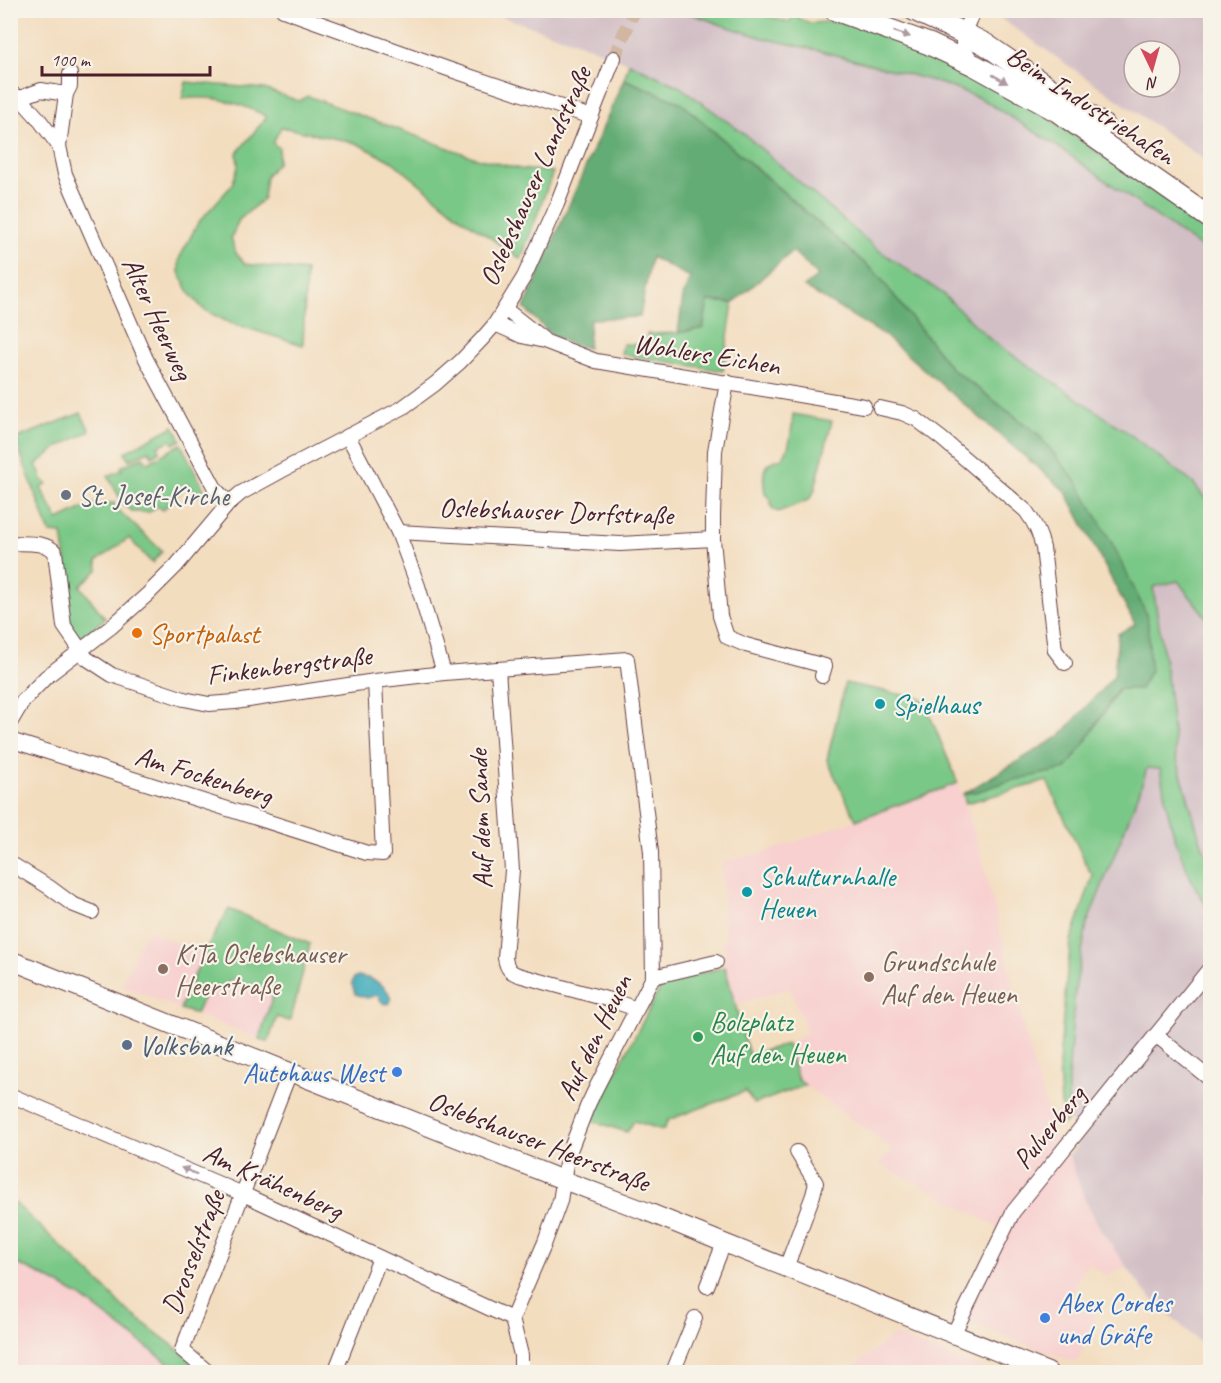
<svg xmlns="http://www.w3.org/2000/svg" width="1221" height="1383" font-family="Caveat,sans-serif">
	<rect width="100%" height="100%" fill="#f7f3e8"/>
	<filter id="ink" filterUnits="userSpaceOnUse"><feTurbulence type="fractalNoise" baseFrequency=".0167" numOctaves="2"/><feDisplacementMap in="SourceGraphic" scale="12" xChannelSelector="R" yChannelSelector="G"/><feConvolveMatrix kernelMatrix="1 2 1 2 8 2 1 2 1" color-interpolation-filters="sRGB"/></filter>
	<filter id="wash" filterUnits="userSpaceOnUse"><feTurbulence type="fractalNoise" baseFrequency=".008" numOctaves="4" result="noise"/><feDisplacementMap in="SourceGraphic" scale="24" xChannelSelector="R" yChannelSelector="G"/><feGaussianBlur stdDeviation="1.35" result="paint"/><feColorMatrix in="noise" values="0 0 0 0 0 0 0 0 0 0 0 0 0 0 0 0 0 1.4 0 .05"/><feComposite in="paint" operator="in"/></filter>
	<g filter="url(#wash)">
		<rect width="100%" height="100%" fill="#f3ddbf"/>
		<!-- built -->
		<g fill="#f7d0cf">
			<path d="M 958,783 L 981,854 L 1033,1064 L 1055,1136 L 1069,1155 L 1084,1198 L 1102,1232 L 1126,1266 L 1105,1275 L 1089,1263 L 1078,1280 L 1068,1301 L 1097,1316 L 1077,1363 L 959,1319 L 1002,1230 L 928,1189 L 878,1164 L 893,1149 L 798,1080 L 787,1044 L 808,1033 L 790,988 L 734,1005 L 725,967 L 722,862 L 769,851 Z"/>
			<path d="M 150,930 L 165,938 L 204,953 L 180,1009 L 122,986 L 141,940 Z"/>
			<path d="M 230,979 L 274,995 L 259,1039 L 196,1014 L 209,985 Z"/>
			<path d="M 10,1261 L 43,1276 L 81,1297 L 180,1372 L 11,1372 Z"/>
			<path d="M 894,1335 L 936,1351 L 990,1372 L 847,1372 Z"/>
		</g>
		<!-- industrial -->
		<g fill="#d2bec5" fill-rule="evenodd">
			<path d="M 486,11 L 684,11 L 722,25 L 763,38 L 817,50 L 937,82 L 982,99 L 1051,142 L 1210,254 L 1210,505 L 1194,484 L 1127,432 L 992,341 L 942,293 L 877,249 L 643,69 L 590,47 Z"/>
			<path d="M 990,11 L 1210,11 L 1210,163 L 1193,152 ZM 1134,51 L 1170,51 L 1170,87 L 1134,87 Z"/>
			<path d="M 1178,581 L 1210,622 L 1210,865 L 1199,836 L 1176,756 L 1167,676 L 1153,586 Z"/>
			<path d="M 1147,768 L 1160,769 L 1168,815 L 1203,899 L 1210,911 L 1210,1352 L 1145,1292 L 1124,1263 L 1102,1232 L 1084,1198 L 1069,1155 L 1078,1145 L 1069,1118 L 1068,1080 L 1075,990 L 1087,924 L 1139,793 Z"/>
		</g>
		<!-- green -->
		<g fill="#7ac887" stroke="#627459" stroke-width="1.5">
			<path d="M 684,11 L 750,11 L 788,22 L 795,15 L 802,20 L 811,23 L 841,21 L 908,42 L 1017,96 L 1210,229 L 1210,254 L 1051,142 L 982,99 L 937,82 L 817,50 L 763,38 L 722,25 Z"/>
			<path d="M 629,63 L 680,87 L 743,133 L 877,249 L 942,293 L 992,341 L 1127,432 L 1194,484 L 1210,505 L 1210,622 L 1178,581 L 1153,587 L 1167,676 L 1176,756 L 1199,836 L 1210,865 L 1210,911 C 1191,883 1177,849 1169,816 C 1165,801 1163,784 1160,769 L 1147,768 L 1139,793 L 1087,924 L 1075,990 L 1068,1080 L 1069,1118 L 1064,1124 L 1061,1105 L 1059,1064 L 1067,972 L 1071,941 L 1093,875 L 1089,870 L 1047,781 L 966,803 L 963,794 L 978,791 L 1009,781 L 1086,741 L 1119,689 L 1140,689 L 1150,671 L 1148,623 L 1145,611 L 1038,434 L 951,368 L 877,274 L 681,103 L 624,79 Z"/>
			<path d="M 186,82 L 264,89 L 299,101 L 308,96 L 473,157 L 520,169 L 553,172 L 521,259 L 460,217 L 393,162 L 356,143 L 281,127 L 273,143 L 279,148 L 278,162 L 266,176 L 263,199 L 239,220 L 231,238 L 236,253 L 245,264 L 306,271 L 303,345 L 230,323 L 204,310 L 190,294 L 179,272 L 179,259 L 198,223 L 232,185 L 238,167 L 237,153 L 266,118 L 266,116 C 248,107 226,99 206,98 C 198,97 190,98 182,99 Z"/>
			<path d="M 708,301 L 733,303 L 723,371 L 621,354 L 623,344 L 647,345 L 647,334 L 678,333 L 703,328 Z"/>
			<path d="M 81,413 L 90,431 L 57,448 L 36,465 L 41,474 L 41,478 L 47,484 L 41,488 L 58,520 L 92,504 L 115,503 L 116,508 L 162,551 L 152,563 L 129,538 L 97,561 L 98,570 L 80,586 L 105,618 L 81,639 L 68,626 L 70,619 L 63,562 L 66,561 L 62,534 L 50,533 L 15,439 Z"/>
			<path d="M 793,414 L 832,421 L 814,492 L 809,500 L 778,512 L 773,509 L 769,498 L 765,494 C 764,484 760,468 771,462 C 778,458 781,462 786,452 C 791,444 792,425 793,414 Z"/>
			<path d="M 174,426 L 181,440 L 173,444 L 171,440 L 158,446 L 160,451 L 152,456 L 149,451 L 129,460 L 125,452 Z"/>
			<path d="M 181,444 L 208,497 L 205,500 L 187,484 L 163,510 L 157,506 L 150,512 L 133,512 L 123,504 L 108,476 L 122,470 L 121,467 L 143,457 L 148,463 Z"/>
			<path d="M 845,683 L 923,699 L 958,783 L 856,820 L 827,760 Z"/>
			<path d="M 229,909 L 310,944 L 291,1019 L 289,1021 L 277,1017 L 268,1042 L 259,1039 L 273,995 L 230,979 L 225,991 L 209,985 L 196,1014 L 180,1009 L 204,953 Z"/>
			<path d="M 725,967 L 749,1055 L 787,1044 L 798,1080 L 805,1085 L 754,1104 L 746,1091 L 668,1120 L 663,1130 L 634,1121 L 627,1132 L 593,1121 L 607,1089 L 661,987 L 667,982 Z"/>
			<path d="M 15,1203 L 100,1283 L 124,1308 L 175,1347 L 203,1372 L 180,1372 L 81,1297 L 43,1276 L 11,1261 L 11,1212 Z"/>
		</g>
		<!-- forest -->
		<path fill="#63ac74" stroke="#566650" stroke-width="1.5" d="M 624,79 L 681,103 L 877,274 L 951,368 L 1038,434 L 1077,482 L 1112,543 L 1145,611 L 1148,623 L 1150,670 L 1140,689 L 1118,689 L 1086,741 L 1066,769 L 1009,781 L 978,791 L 963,794 L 1060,736 L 1114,676 L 1118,634 L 1135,624 L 1066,492 L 884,335 L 804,287 L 818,276 L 793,251 L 733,303 L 708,301 L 703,328 L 678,333 L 683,297 L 690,277 L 651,257 L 640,317 L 590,319 L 588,348 L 571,344 L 552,335 L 524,308 Z"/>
		<!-- water -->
		<path fill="#3caaba" stroke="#436472" stroke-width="1.5" d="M 358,976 C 363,978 369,977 373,980 C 382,984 393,993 390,1003 L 385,1004 L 382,1002 L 377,995 L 367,998 L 355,994 L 352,984 L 354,978 Z"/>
	</g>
	<g filter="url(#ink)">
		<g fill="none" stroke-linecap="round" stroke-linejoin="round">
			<!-- street-tunnel -->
			<path stroke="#d1b7a1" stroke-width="14" stroke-dasharray="14 7" stroke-linecap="butt" d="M 614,58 L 634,10"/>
			<defs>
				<g id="street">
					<path d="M 283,10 L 448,69 L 591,117"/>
					<path d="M 973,63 L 963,48 L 963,33 L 974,10"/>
					<path d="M 10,93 L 20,98 L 38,118 L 59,146 L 65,174 L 146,359 L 216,490 L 229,503"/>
					<path d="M 20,98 L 41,90 L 66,94"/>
					<path d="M 59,146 L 66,94 L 70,86 L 70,74"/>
					<path d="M 505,309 L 543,339"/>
					<path d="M 495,324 L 522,336 L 544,341 L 596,361 L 864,406"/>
					<path d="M 727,382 L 715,451 L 713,516 L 713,539 L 720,616 L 727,637 L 746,645 L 825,666 L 822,676"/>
					<path d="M 880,408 L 902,413 L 916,419 L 942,439 L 1026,511 C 1035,523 1040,534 1043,548 L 1055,650 L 1065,663"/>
					<path d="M 348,436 L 398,532 L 418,586 L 444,673 L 627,659 L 651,852 L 653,977 L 596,1088 L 587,1107 L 567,1158 L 560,1201 L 545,1242 L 512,1319 L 521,1355 L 521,1372"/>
					<path d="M 398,532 L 620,544 L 713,539"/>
					<path d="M 10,543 C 24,544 45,541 55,552 L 64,626 L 86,658 L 112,675 L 184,699 L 209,704 L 235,702 L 375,681 L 444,673"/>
					<path d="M 498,669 L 512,870 L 505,958 C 507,970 511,973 522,976 L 610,1000 L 637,1009"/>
					<path d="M 10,723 L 23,701 L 46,677 L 111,627 L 148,594 L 176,566 L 229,503 L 241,493 L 281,471 L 402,408 L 435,384 L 460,362 L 482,339 L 495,324 L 524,277 L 557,204 L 614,58"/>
					<path d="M 10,740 L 367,853 L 383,854 L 375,681"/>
					<path d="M 10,863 L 49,887 L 72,904 L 92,912"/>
					<path d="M 653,977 L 716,962"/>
					<path d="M 1156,1035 L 1210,1079"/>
					<path d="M 10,1095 L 243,1194 L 512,1319"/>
					<path d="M 786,1268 L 813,1195 L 816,1183 L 797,1152"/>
					<path d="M 707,1286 L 724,1243"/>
					<path d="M 953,1335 L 1013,1212 L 1210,968"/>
					<path d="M 208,1372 L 182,1350 L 290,1072"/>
					<path d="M 335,1372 L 380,1258"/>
					<path d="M 673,1372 L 695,1318"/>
				</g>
				<path id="secondary" d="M 10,960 L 290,1072 L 563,1180 L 648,1212 L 724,1243 L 1048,1372"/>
				<g id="primary">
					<path d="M 835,10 L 929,44 L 974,65 L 1057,111 L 1210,218"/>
					<path d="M 914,10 L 963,33 L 985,44 L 1103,125"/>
				</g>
			</defs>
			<!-- street casing -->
			<use href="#street" stroke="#633c41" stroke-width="16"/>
			<!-- secondary casing -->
			<use href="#secondary" stroke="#633c41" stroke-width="20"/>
			<!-- primary casing -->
			<use href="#primary" stroke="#633c41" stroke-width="23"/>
			<!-- street -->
			<use href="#street" stroke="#fff" stroke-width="14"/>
			<!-- secondary -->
			<use href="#secondary" stroke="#fff" stroke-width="18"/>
			<!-- primary -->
			<use href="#primary" stroke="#fff" stroke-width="21"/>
		</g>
		<!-- one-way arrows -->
		<defs><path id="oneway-solid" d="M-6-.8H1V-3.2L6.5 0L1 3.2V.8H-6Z" transform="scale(1.5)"/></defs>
		<g fill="#ae9aa0">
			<use href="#oneway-solid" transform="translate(902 34) rotate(19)"/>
			<use href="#oneway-solid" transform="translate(1000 79) rotate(29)"/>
			<use href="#oneway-solid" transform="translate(189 1171) rotate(-157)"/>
		</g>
	</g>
	<!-- markers -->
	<circle fill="#6b7280" stroke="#f7f3e8" stroke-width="2" cx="66" cy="495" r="6"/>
	<circle fill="#e8710a" stroke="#f7f3e8" stroke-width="2" cx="137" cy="633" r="6"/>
	<g fill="#0f9aa8" stroke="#f7f3e8" stroke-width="2">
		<circle cx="880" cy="704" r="6"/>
		<circle cx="747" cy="892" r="6"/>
	</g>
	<g fill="#8d6e63" stroke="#f7f3e8" stroke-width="2">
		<circle cx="163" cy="969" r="6"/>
		<circle cx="869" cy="977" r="6"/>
	</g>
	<circle fill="#2e9e5b" stroke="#f7f3e8" stroke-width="2" cx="698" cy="1037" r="6"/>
	<circle fill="#5c6f8a" stroke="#f7f3e8" stroke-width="2" cx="127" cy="1045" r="6"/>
	<g fill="#3f7fe0" stroke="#f7f3e8" stroke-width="2">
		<circle cx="397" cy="1072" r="6"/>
		<circle cx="1045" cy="1318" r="6"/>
	</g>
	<g text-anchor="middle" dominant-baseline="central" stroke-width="4.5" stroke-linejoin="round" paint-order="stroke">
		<!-- street labels -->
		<g font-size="28" fill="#4a1f2b" stroke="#f7f3e8">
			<text transform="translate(1091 105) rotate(33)">Beim Industriehafen</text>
			<text transform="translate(535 176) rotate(-66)">Oslebshauser Landstraße</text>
			<text transform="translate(158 318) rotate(65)">Alter Heerweg</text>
			<text transform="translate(707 354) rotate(9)">Wohlers Eichen</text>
			<text transform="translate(556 511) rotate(2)">Oslebshauser Dorfstraße</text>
			<text transform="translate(289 665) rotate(-7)">Finkenbergstraße</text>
			<text transform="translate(204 775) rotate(17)">Am Fockenberg</text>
			<text transform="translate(480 819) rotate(-92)">Auf dem Sande</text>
			<text transform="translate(594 1037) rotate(-64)">Auf den Heuen</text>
			<text transform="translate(1049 1127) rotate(-51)">Pulverberg</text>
			<text transform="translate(539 1141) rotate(21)">Oslebshauser Heerstraße</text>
			<text transform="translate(273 1181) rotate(24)">Am Krähenberg</text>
			<text transform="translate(193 1252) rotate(-69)">Drosselstraße</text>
		</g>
		<!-- worship labels -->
		<g font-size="28" fill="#5b616d" stroke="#f7f3e8" text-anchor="start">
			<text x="78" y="495">St. Josef-Kirche</text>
		</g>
		<!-- food labels -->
		<g font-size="28" fill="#c56008" stroke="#f7f3e8" text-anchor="start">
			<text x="149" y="633">Sportpalast</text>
		</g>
		<!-- culture labels -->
		<g font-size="28" fill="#0d838f" stroke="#f7f3e8" text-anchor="start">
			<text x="892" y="704">Spielhaus</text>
			<text x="759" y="876">Schulturnhalle<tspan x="759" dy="32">Heuen</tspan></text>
		</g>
		<!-- education labels -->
		<g font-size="28" fill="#785e54" stroke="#f7f3e8" text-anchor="start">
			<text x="175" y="953">KiTa Oslebshauser<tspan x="175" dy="32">Heerstraße</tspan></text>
			<text x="881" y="961">Grundschule<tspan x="881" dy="32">Auf den Heuen</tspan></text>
		</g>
		<!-- leisure labels -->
		<g font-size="28" fill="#27864d" stroke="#f7f3e8" text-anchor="start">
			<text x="710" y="1021">Bolzplatz<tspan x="710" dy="32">Auf den Heuen</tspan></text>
		</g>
		<!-- service labels -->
		<g font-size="28" fill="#4e5e75" stroke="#f7f3e8" text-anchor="start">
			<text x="139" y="1045">Volksbank</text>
		</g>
		<!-- shop labels -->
		<g font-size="28" fill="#366cbe" stroke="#f7f3e8" text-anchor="end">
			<text x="385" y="1072">Autohaus West</text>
			<text x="1057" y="1302" text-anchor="start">Abex Cordes<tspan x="1057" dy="32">und Gräfe</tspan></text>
		</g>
	</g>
	<!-- margin -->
	<rect width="1221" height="1383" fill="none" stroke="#f7f3e8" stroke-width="36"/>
	<!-- north arrow -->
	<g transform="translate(1152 69) rotate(175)"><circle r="28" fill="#f7f3e8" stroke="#b29e9c" stroke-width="1.5"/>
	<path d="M0-4.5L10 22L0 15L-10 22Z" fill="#d1495b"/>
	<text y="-9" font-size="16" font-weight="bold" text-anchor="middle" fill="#4a1f2b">N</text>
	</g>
	<!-- scale -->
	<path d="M42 66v9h168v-9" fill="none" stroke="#4a1f2b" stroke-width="3"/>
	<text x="51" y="66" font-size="18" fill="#4a1f2b" stroke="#f7f3e8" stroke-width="4.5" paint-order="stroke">100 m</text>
</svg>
